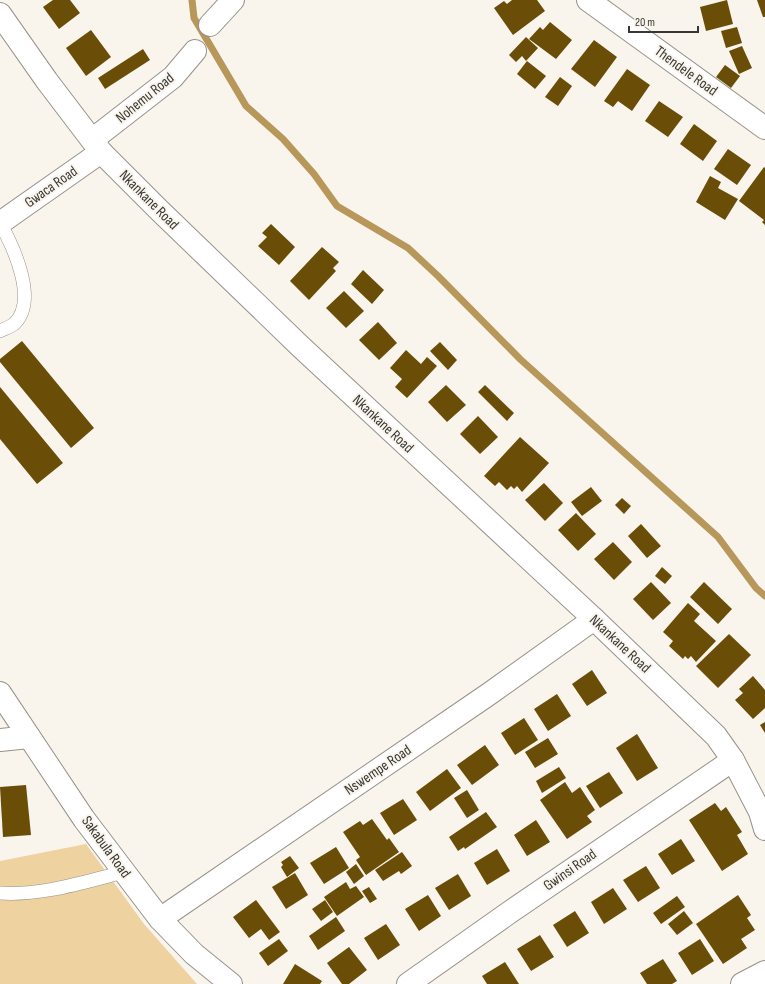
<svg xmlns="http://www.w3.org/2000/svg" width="765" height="984" font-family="'Sofia Sans Condensed',sans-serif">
	<rect width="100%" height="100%" fill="#f9f5ed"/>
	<!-- grass -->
	<path fill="#eed2a0" d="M 86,844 L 144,924 L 197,984 L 0,984 L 0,861 Z"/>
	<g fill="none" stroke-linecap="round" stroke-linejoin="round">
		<!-- stream -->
		<path stroke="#b7975a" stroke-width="7" d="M 192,0 L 194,18 L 246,106 L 283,139 L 314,174 L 337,206 L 408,248 L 438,276 L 520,359 L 718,537 L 756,588 L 765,596"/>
	</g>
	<!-- building -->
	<g fill="#6a4d06">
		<path d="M 53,0 L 70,0 L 80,13 L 59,29 L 43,7 Z"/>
		<path d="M 512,0 L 537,0 L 545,11 L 513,35 L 494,8 L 504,1 L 507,4 Z"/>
		<path d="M 727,0 L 733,24 L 706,31 L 700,7 Z"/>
		<path d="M 757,0 L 765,0 L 765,17 L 763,17 Z"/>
		<path d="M 550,22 L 572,40 L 556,59 L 529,39 L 540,27 L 543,30 Z"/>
		<path d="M 737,27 L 742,43 L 726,48 L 721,31 Z"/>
		<path d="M 91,30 L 111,57 L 86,76 L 66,48 Z"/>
		<path d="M 526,37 L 538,48 L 526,61 L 522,56 L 516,62 L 509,55 Z"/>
		<path d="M 594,40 L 617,57 L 595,87 L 571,69 Z"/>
		<path d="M 742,46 L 752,68 L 739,74 L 729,51 Z"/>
		<path d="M 143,49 L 150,60 L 105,89 L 98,78 Z"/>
		<path d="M 527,61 L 546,76 L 535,89 L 517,74 Z"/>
		<path d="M 725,65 L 740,76 L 731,88 L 716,77 Z"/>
		<path d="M 627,69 L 650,85 L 632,111 L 618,101 L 613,107 L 604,101 Z"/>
		<path d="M 560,77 L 572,86 L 558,106 L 545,97 Z"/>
		<path d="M 659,101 L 683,117 L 668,137 L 645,121 Z"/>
		<path d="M 694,124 L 717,141 L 703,161 L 680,144 Z"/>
		<path d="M 728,149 L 751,165 L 737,185 L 714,169 Z"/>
		<path d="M 764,167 L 765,168 L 765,225 L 762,222 L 764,220 L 739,201 Z"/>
		<path d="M 710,176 L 721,182 L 718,188 L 738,199 L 725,220 L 696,202 Z"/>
		<path d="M 271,224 L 295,247 L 279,265 L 258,246 L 267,237 L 262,233 Z"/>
		<path d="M 322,247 L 339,262 L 333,268 L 336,271 L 309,300 L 290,281 Z"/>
		<path d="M 363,270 L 384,290 L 372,304 L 351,284 Z"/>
		<path d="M 344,291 L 364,311 L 346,328 L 326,308 Z"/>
		<path d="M 378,322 L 397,343 L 379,360 L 359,340 Z"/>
		<path d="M 22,341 L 94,428 L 71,448 L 0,362 L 0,359 Z"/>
		<path d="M 440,342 L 457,360 L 448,370 L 430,351 Z"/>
		<path d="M 406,350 L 421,364 L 427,357 L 437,366 L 407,398 L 395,387 L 402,379 L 390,368 Z"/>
		<path d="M 446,385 L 466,405 L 447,422 L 428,402 Z"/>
		<path d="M 485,385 L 514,413 L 507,421 L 478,392 Z"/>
		<path d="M 0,387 L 63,463 L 37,484 L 0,439 Z"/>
		<path d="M 478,416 L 498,437 L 480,454 L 460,434 Z"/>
		<path d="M 520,437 L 549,463 L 522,492 L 517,486 L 514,489 L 511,486 L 507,490 L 499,482 L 495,486 L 484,476 Z"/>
		<path d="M 544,483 L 563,503 L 545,521 L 525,500 Z"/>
		<path d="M 591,487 L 602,501 L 582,516 L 571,502 Z"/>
		<path d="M 622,498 L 631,506 L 624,514 L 615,505 Z"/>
		<path d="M 576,513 L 596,534 L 578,551 L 558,530 Z"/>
		<path d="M 641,524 L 661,546 L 647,558 L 628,536 Z"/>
		<path d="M 613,542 L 632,562 L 614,580 L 594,559 Z"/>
		<path d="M 662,567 L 672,576 L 665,584 L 655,576 Z"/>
		<path d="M 651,582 L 671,603 L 653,620 L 633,599 Z"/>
		<path d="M 704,582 L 732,609 L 718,624 L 690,597 Z"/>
		<path d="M 688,603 L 700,614 L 694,621 L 716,641 L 696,662 L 691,656 L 688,659 L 685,656 L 683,659 L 669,646 L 673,641 L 663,632 Z"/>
		<path d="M 729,634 L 751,655 L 718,688 L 696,666 Z"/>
		<path d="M 592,670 L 607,693 L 587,706 L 572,684 Z"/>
		<path d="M 753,676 L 765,690 L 765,708 L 753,719 L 735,700 L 743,693 L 739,689 Z"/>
		<path d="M 557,694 L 571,716 L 548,731 L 534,709 Z"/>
		<path d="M 524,718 L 538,740 L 515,755 L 501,733 Z"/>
		<path d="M 765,722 L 765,733 L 760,725 Z"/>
		<path d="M 637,734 L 658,768 L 637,781 L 616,748 Z"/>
		<path d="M 548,738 L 558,754 L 535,768 L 525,752 Z"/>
		<path d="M 485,745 L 499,765 L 472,785 L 457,765 Z"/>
		<path d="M 559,767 L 566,778 L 542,793 L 536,781 Z"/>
		<path d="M 447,769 L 461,788 L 430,811 L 416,792 Z"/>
		<path d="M 609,772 L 623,793 L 600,808 L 586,786 Z"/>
		<path d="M 565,782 L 572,793 L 580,787 L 595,810 L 587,816 L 592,822 L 567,839 L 540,800 Z"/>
		<path d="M 26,785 L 31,835 L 3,837 L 0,787 Z"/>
		<path d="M 467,790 L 479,810 L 467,818 L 454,798 Z"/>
		<path d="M 403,799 L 417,820 L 394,835 L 380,813 Z"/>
		<path d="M 715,803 L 721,811 L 726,807 L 742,832 L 737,835 L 748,854 L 722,871 L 689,820 Z"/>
		<path d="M 486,812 L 497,827 L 465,849 L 464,847 L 458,851 L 449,837 Z"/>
		<path d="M 372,819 L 387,840 L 389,838 L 399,852 L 366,875 L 356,860 L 360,857 L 343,832 L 360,821 L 363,825 Z"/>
		<path d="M 536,820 L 550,842 L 527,856 L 514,835 Z"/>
		<path d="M 681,839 L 695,861 L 672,875 L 658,854 Z"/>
		<path d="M 336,847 L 349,868 L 324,884 L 310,863 Z"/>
		<path d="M 497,849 L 510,871 L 487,885 L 474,863 Z"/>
		<path d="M 402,852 L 412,866 L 401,874 L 399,871 L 383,881 L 375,870 Z"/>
		<path d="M 290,856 L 299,868 L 287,877 L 281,867 L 283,865 L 281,862 Z"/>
		<path d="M 356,864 L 364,876 L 354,884 L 346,872 Z"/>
		<path d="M 646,866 L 660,888 L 638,902 L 623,880 Z"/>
		<path d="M 295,873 L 308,895 L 286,909 L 272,887 Z"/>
		<path d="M 458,874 L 471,896 L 449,910 L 435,888 Z"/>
		<path d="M 346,882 L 350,889 L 356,886 L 364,897 L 337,916 L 324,897 Z"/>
		<path d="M 369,887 L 377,899 L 370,903 L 362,891 Z"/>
		<path d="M 613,888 L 627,909 L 604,924 L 591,902 Z"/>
		<path d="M 428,895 L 441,916 L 419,931 L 405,909 Z"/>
		<path d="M 738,895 L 751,915 L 747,918 L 755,930 L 741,939 L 747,948 L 723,964 L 696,924 Z"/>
		<path d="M 677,896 L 685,907 L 661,924 L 653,913 Z"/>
		<path d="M 256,900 L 280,932 L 269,940 L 261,929 L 249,938 L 233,917 Z"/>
		<path d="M 325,900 L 333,912 L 321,921 L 312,909 Z"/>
		<path d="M 575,911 L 589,933 L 567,947 L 553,925 Z"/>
		<path d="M 684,911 L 693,923 L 677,935 L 668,924 Z"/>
		<path d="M 336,917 L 345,931 L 318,950 L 309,936 Z"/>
		<path d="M 386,924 L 400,945 L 378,960 L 364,938 Z"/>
		<path d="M 540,935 L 554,957 L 531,971 L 517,949 Z"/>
		<path d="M 279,939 L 288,951 L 268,966 L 259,953 Z"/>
		<path d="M 700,939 L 714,961 L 692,975 L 678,953 Z"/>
		<path d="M 349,947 L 367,970 L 349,984 L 342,984 L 327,963 Z"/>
		<path d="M 663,959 L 677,981 L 672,984 L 647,984 L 640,973 Z"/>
		<path d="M 505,962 L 519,984 L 487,984 L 482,976 Z"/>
		<path d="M 295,964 L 322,981 L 320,984 L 283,984 Z"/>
	</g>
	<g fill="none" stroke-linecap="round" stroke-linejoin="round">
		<defs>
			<g id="service">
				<path d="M 0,331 C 4,329 10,327 14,324 C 39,301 13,246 0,223"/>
				<path d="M 0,893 C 41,896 84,882 124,872"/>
			</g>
			<g id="minor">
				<path d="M 588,0 L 765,128"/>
				<path d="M 0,14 L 47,81 L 101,152 L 159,210 L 301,347 L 594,619 L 716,736 L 733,760 L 760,812 L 765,829"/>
				<path d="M 210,25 L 233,0"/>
				<path d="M 92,140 L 173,77 L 195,51"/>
				<path d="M 0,223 L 101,152"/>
				<path d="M 0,693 L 84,819 L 160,919 L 194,954 L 231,984"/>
				<path d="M 0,740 L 29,737"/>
				<path d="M 160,919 L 489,694 L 594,619"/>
				<path d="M 408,984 L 510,912 L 733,760"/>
				<path d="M 742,984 L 765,972"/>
			</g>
		</defs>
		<!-- service casing -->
		<use href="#service" stroke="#97938b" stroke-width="14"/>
		<!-- minor casing -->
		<use href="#minor" stroke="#97938b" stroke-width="24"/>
		<!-- service -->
		<use href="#service" stroke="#fff" stroke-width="13"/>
		<!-- minor -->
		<use href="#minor" stroke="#fff" stroke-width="22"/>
	</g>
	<g text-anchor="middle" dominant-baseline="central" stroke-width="4" stroke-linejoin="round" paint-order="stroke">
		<!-- street labels -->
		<g font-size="15" fill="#383734" stroke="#f9f5ed">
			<text transform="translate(686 71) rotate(36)">Thendele Road</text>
			<text transform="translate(145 98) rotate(-39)">Nohemu Road</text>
			<text transform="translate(51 187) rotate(-35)">Gwaca Road</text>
			<text transform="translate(149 200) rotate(45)">Nkankane Road</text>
			<text transform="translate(383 424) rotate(43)">Nkankane Road</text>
			<text transform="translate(620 644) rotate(43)">Nkankane Road</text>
			<text transform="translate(378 770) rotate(-34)">Nswempe Road</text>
			<text transform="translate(106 847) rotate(54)">Sakabula Road</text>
			<text transform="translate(570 870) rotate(-35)">Gwinsi Road</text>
		</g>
	</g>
	<!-- scale -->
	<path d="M629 26v6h69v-6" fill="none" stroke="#383734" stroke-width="2"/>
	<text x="635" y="26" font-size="12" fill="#383734" stroke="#f9f5ed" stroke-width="3" paint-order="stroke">20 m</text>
</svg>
